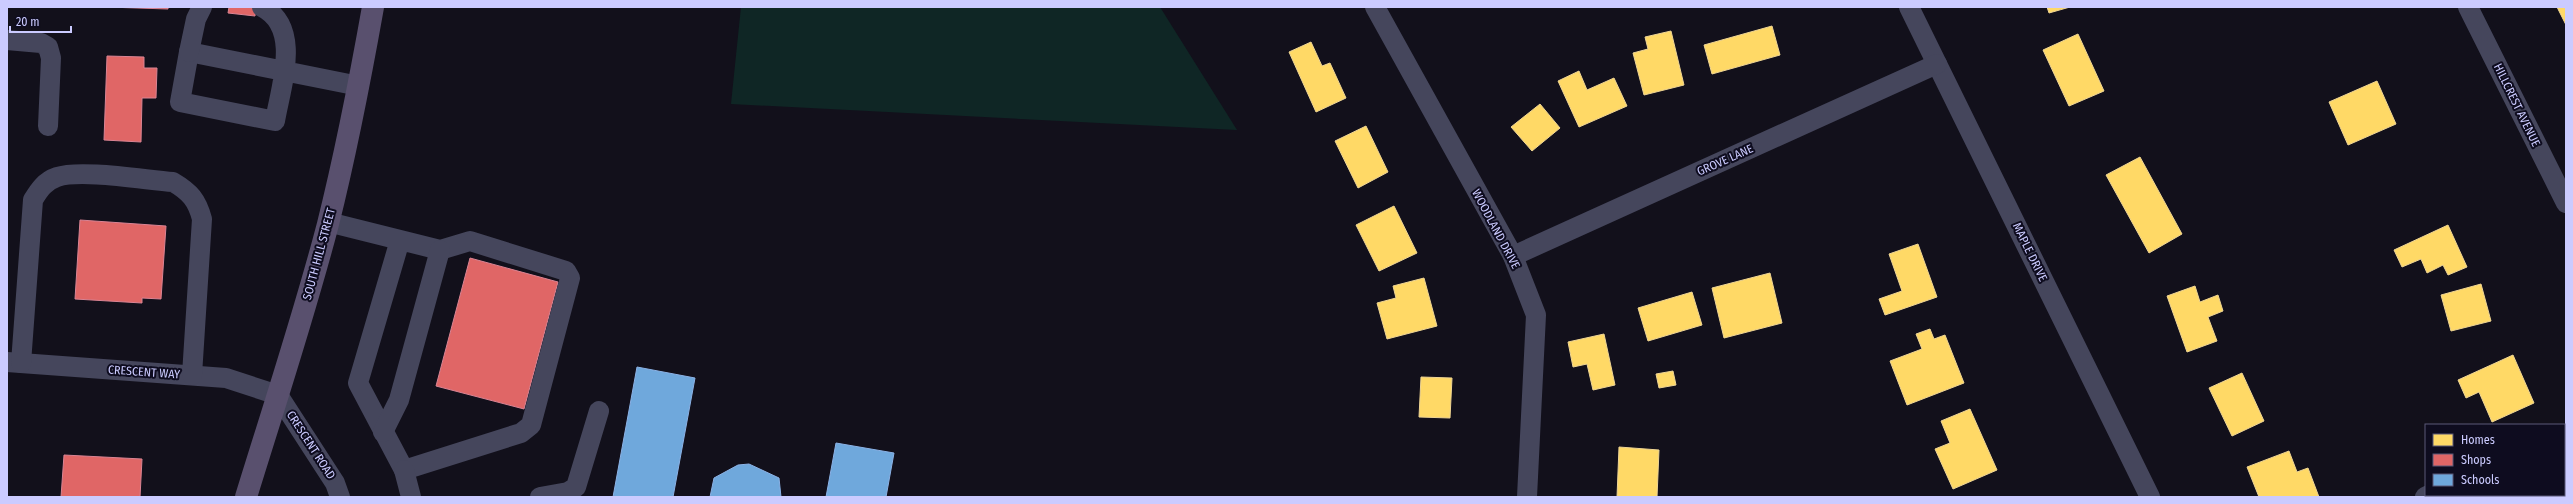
<svg xmlns="http://www.w3.org/2000/svg" width="2573" height="504" font-family="'Fira Sans Condensed',sans-serif">
	<rect width="100%" height="100%" fill="#12101b"/>
	<!-- green -->
	<path fill="#0f2625" d="M 741,7 L 1160,7 L 1237,130 L 731,104 Z"/>
	<!-- homes -->
	<g fill="#ffd966" stroke="#efd594">
		<path d="M 2047,7 L 2070,7 L 2049,13 Z"/>
		<path d="M 2557,7 L 2566,7 L 2566,25 Z"/>
		<path d="M 1772,26 L 1780,55 L 1712,74 L 1704,45 Z"/>
		<path d="M 1671,31 L 1684,85 L 1644,95 L 1633,53 L 1648,49 L 1645,37 Z"/>
		<path d="M 2078,34 L 2104,91 L 2069,106 L 2043,50 Z"/>
		<path d="M 1311,42 L 1322,66 L 1330,63 L 1346,98 L 1316,112 L 1289,52 Z"/>
		<path d="M 1579,71 L 1587,90 L 1614,78 L 1627,106 L 1579,127 L 1558,81 Z"/>
		<path d="M 2377,81 L 2396,124 L 2348,145 L 2329,102 Z"/>
		<path d="M 1540,104 L 1560,128 L 1532,151 L 1511,127 Z"/>
		<path d="M 1366,126 L 1388,172 L 1358,188 L 1335,141 Z"/>
		<path d="M 2140,157 L 2182,234 L 2149,253 L 2106,175 Z"/>
		<path d="M 1394,206 L 1417,253 L 1379,271 L 1356,225 Z"/>
		<path d="M 2448,225 L 2467,267 L 2448,275 L 2443,265 L 2427,273 L 2421,259 L 2402,267 L 2394,250 Z"/>
		<path d="M 1918,244 L 1937,297 L 1885,315 L 1879,299 L 1902,291 L 1889,254 Z"/>
		<path d="M 1770,273 L 1782,323 L 1724,338 L 1712,288 Z"/>
		<path d="M 1424,278 L 1437,326 L 1387,339 L 1377,303 L 1396,298 L 1393,286 Z"/>
		<path d="M 2481,284 L 2491,321 L 2451,331 L 2441,295 Z"/>
		<path d="M 2195,286 L 2200,302 L 2218,295 L 2223,311 L 2208,317 L 2217,341 L 2187,352 L 2167,296 Z"/>
		<path d="M 1692,292 L 1702,325 L 1648,341 L 1638,308 Z"/>
		<path d="M 1930,329 L 1934,339 L 1945,335 L 1964,383 L 1907,405 L 1890,361 L 1922,349 L 1916,334 Z"/>
		<path d="M 1604,334 L 1615,385 L 1593,390 L 1587,364 L 1573,367 L 1568,342 Z"/>
		<path d="M 2513,355 L 2534,403 L 2492,422 L 2479,392 L 2466,398 L 2458,380 Z"/>
		<path d="M 1673,371 L 1676,385 L 1659,388 L 1656,374 Z"/>
		<path d="M 2242,373 L 2264,421 L 2232,436 L 2209,388 Z"/>
		<path d="M 1421,377 L 1452,378 L 1450,418 L 1419,417 Z"/>
		<path d="M 1970,409 L 1997,470 L 1953,489 L 1935,449 L 1950,443 L 1941,421 Z"/>
		<path d="M 1619,447 L 1659,450 L 1657,497 L 1617,497 Z"/>
		<path d="M 2289,451 L 2297,472 L 2308,468 L 2319,497 L 2259,497 L 2247,467 Z"/>
		<path d="M 2481,495 L 2501,495 L 2502,497 L 2477,497 Z"/>
	</g>
	<!-- shops -->
	<g fill="#e06666" stroke="#da8494">
		<path d="M 107,7 L 168,7 L 168,9 Z"/>
		<path d="M 229,7 L 256,7 L 255,16 L 228,13 Z"/>
		<path d="M 107,56 L 144,57 L 144,68 L 157,68 L 156,98 L 142,98 L 141,142 L 104,140 Z"/>
		<path d="M 80,220 L 166,226 L 161,299 L 142,298 L 142,303 L 75,299 Z"/>
		<path d="M 470,258 L 558,282 L 524,409 L 436,386 Z"/>
		<path d="M 64,455 L 142,459 L 140,497 L 61,497 Z"/>
	</g>
	<!-- schools -->
	<g fill="#6fa8dc" stroke="#8bb2e6">
		<path d="M 637,367 L 695,378 L 673,497 L 613,497 Z"/>
		<path d="M 836,443 L 894,453 L 886,497 L 826,497 Z"/>
		<path d="M 749,464 L 779,478 L 781,497 L 710,497 L 714,478 L 738,465 Z"/>
	</g>
	<g fill="none" stroke-linecap="round" stroke-linejoin="round">
		<!-- minor -->
		<g stroke="#45465c" stroke-width="20">
			<path d="M 262,7 C 302,27 281,86 275,121 L 180,102 L 189,52 L 359,86"/>
			<path d="M 1375,7 L 1513,256 L 1536,315 L 1527,497"/>
			<path d="M 1909,7 L 2150,497"/>
			<path d="M 2468,7 L 2566,203"/>
			<path d="M 7,40 L 41,43 L 48,47 L 51,58 L 48,126"/>
			<path d="M 189,52 L 196,19 L 202,7"/>
			<path d="M 328,222 L 440,250 L 470,241 L 566,271 L 570,278 L 531,425 L 521,433 L 404,470 L 358,383 L 400,240"/>
			<path d="M 1513,256 L 1937,64"/>
			<path d="M 7,362 L 226,378 L 278,395 L 335,483 L 340,497"/>
			<path d="M 21,363 L 33,200 C 39,190 45,181 57,177 C 81,169 145,180 173,182 C 190,192 197,200 202,219 L 192,375"/>
			<path d="M 383,432 L 399,400 L 440,250"/>
			<path d="M 404,470 L 411,497"/>
			<path d="M 540,497 L 568,492 L 576,487 L 599,411"/>
			<path d="M 2425,497 L 2429,495"/>
		</g>
		<!-- major -->
		<path stroke="#59506e" stroke-width="22" d="M 246,497 C 274,406 304,316 328,224 C 346,152 360,80 373,7"/>
	</g>
	<g text-anchor="middle" dominant-baseline="central" stroke-width="4" stroke-linejoin="round" paint-order="stroke">
		<!-- street labels -->
		<g font-size="12" fill="#cbcbff" stroke="#0e0c1f">
			<text transform="translate(2517 105) rotate(64)">HILLCREST AVENUE</text>
			<text transform="translate(1725 160) rotate(-24)">GROVE LANE</text>
			<text transform="translate(1496 229) rotate(62)">WOODLAND DRIVE</text>
			<text transform="translate(2030 252) rotate(64)">MAPLE DRIVE</text>
			<text transform="translate(319 254) rotate(-75)">SOUTH HILL STREET</text>
			<text transform="translate(144 372) rotate(4)">CRESCENT WAY</text>
			<text transform="translate(311 445) rotate(57)">CRESCENT ROAD</text>
		</g>
	</g>
	<!-- border -->
	<rect width="2573" height="504" fill="none" stroke="#cbcbff" stroke-width="16"/>
	<!-- legend -->
	<rect x="2425" y="424" width="140" height="72" fill="#0e0c1f" stroke="#5a5879"/>
	<rect x="2433" y="434" width="20" height="12" fill="#ffd966" stroke="#5a5879"/>
	<text x="2461" y="444" font-size="12" fill="#cbcbff">Homes</text>
	<rect x="2433" y="454" width="20" height="12" fill="#e06666" stroke="#5a5879"/>
	<text x="2461" y="464" font-size="12" fill="#cbcbff">Shops</text>
	<rect x="2433" y="474" width="20" height="12" fill="#6fa8dc" stroke="#5a5879"/>
	<text x="2461" y="484" font-size="12" fill="#cbcbff">Schools</text>
	<!-- scale -->
	<path d="M10 26v6h61v-6" fill="none" stroke="#cbcbff" stroke-width="2"/>
	<text x="16" y="26" font-size="12" fill="#cbcbff" stroke="#0e0c1f" stroke-width="3" paint-order="stroke">20 m</text>
</svg>
